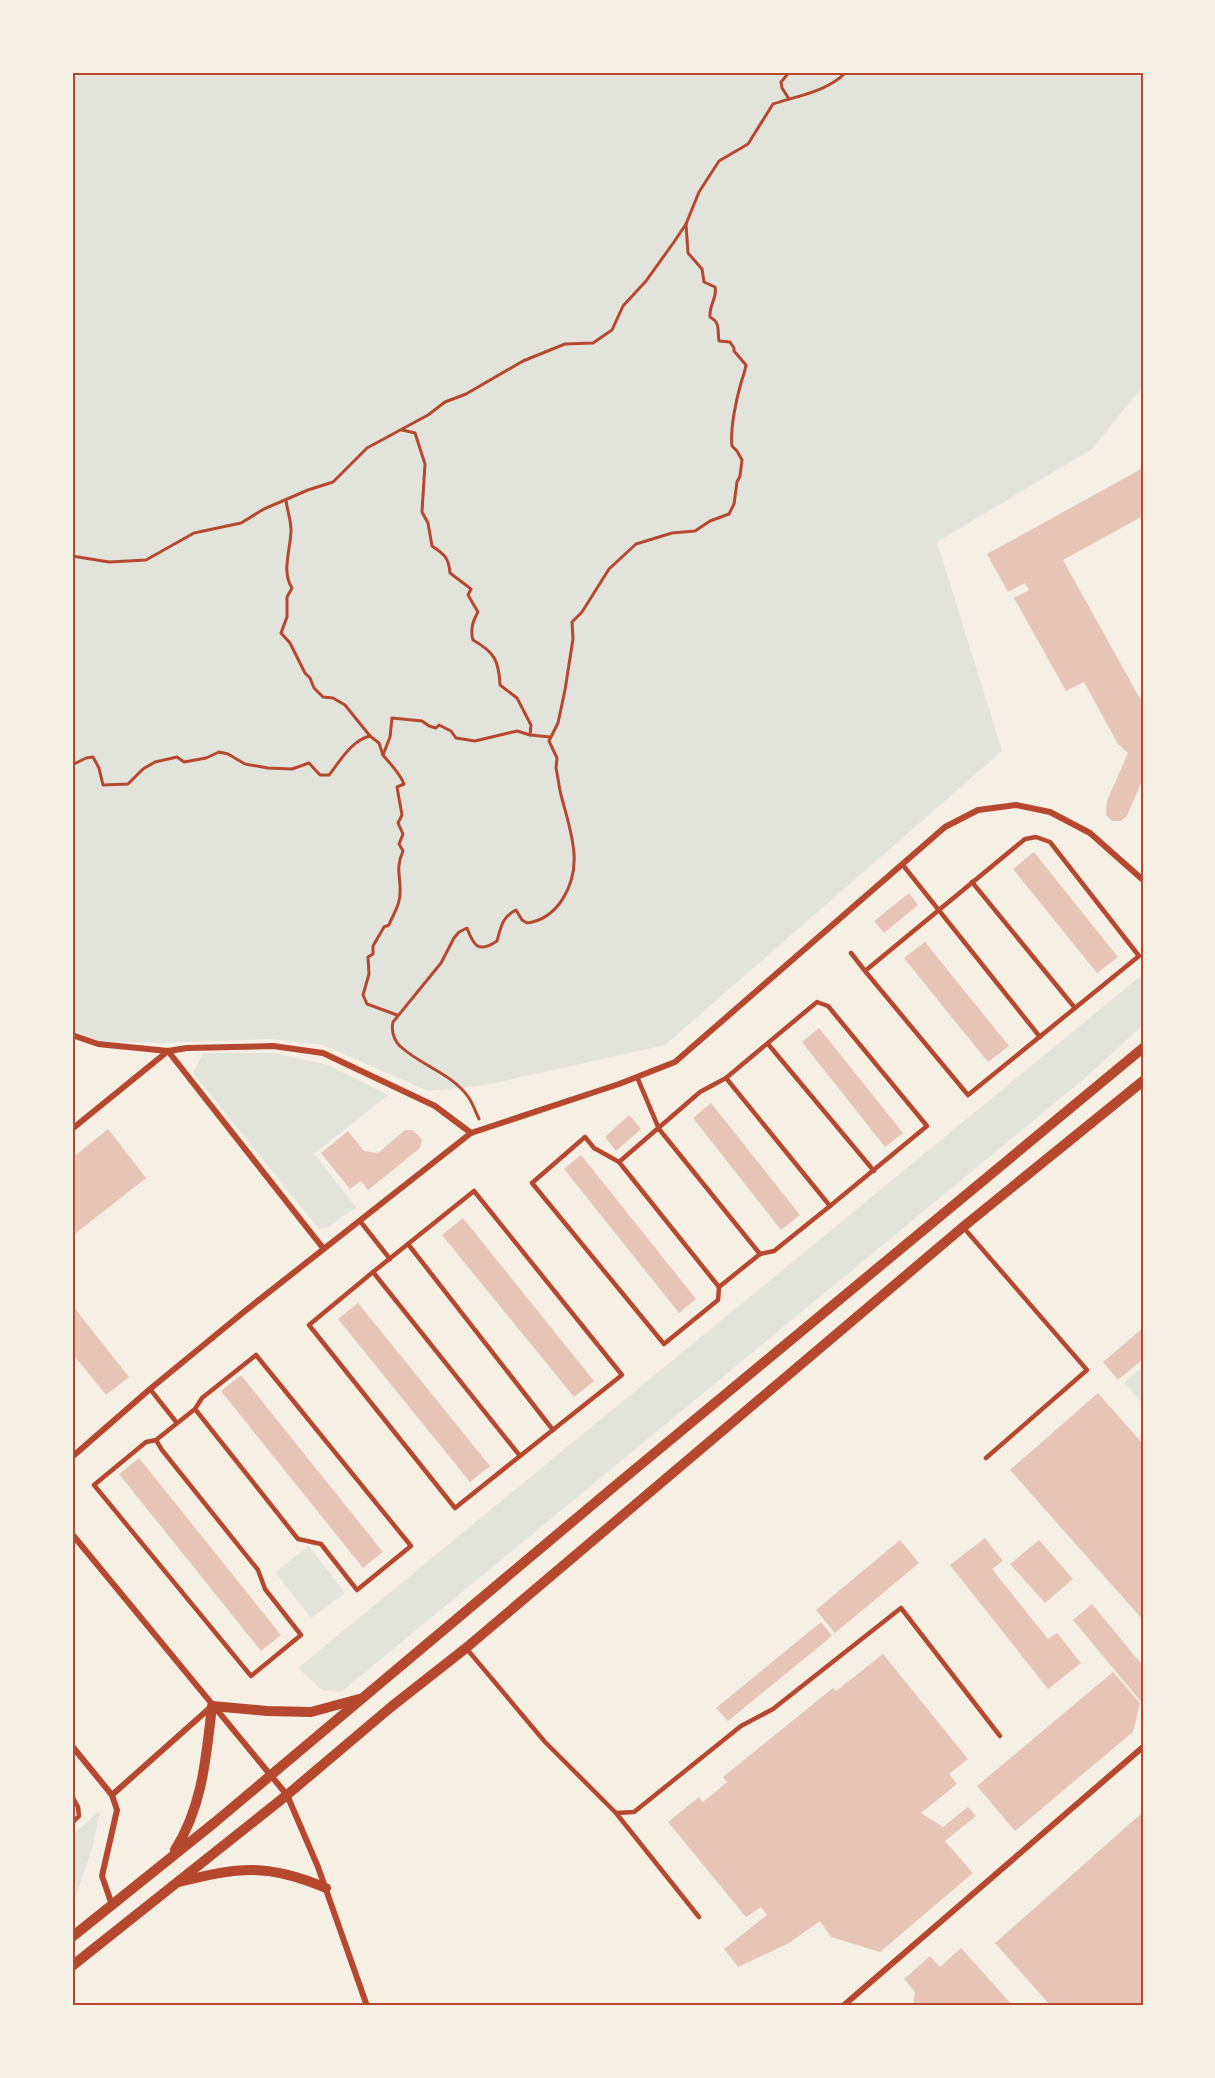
<svg xmlns="http://www.w3.org/2000/svg" width="1215" height="2078" font-family="'Archivo Narrow',sans-serif">
	<rect width="100%" height="100%" fill="#f6efe4"/>
	<!-- green -->
	<g fill="#e2e4dc">
		<path d="M 72,72 L 1143,72 L 1143,386 L 1092,449 L 937,542 L 1002,751 L 665,1045 L 486,1085 L 428,1091 L 323,1045 L 270,1039 L 158,1043 L 98,1041 L 72,1031 Z"/>
		<path d="M 1143,974 L 1143,1025 L 1085,1078 L 341,1692 L 322,1690 L 298,1668 Z"/>
		<path d="M 203,1053 L 273,1053 L 328,1065 L 388,1095 L 314,1154 L 356,1207 L 328,1227 L 319,1229 L 193,1073 Z"/>
		<path d="M 1143,1366 L 1143,1404 L 1124,1382 Z"/>
		<path d="M 309,1546 L 345,1593 L 311,1618 L 275,1572 Z"/>
		<path d="M 100,1811 L 92,1849 L 75,1898 L 72,1900 L 72,1835 Z"/>
	</g>
	<!-- building -->
	<g fill="#e6c5b7">
		<path d="M 1143,468 L 1143,516 L 1063,560 L 1143,704 L 1143,778 L 1127,816 L 1121,821 L 1112,821 L 1106,815 L 1107,801 L 1128,753 L 1118,744 L 1084,682 L 1066,691 L 1014,598 L 1029,590 L 1025,583 L 1008,592 L 987,554 Z"/>
		<path d="M 1034,852 L 1118,957 L 1097,973 L 1013,869 Z"/>
		<path d="M 909,893 L 918,905 L 884,933 L 874,921 Z"/>
		<path d="M 925,942 L 1009,1046 L 988,1062 L 904,958 Z"/>
		<path d="M 819,1028 L 903,1133 L 885,1147 L 802,1042 Z"/>
		<path d="M 711,1103 L 800,1215 L 781,1230 L 693,1118 Z"/>
		<path d="M 629,1115 L 641,1129 L 616,1151 L 605,1137 Z"/>
		<path d="M 108,1129 L 146,1178 L 72,1236 L 72,1158 Z"/>
		<path d="M 405,1130 L 412,1130 L 422,1139 L 420,1148 L 368,1190 L 361,1181 L 350,1189 L 321,1153 L 348,1131 L 364,1151 L 378,1153 Z"/>
		<path d="M 581,1155 L 696,1299 L 679,1313 L 564,1169 Z"/>
		<path d="M 463,1218 L 594,1381 L 574,1397 L 442,1235 Z"/>
		<path d="M 358,1303 L 490,1466 L 470,1482 L 338,1319 Z"/>
		<path d="M 72,1305 L 129,1377 L 106,1395 L 72,1353 Z"/>
		<path d="M 1143,1328 L 1143,1359 L 1118,1380 L 1103,1362 Z"/>
		<path d="M 241,1375 L 383,1552 L 363,1568 L 221,1391 Z"/>
		<path d="M 1098,1393 L 1143,1444 L 1143,1620 L 1010,1470 Z"/>
		<path d="M 139,1458 L 281,1635 L 261,1651 L 119,1474 Z"/>
		<path d="M 985,1538 L 1003,1561 L 992,1569 L 1048,1639 L 1057,1633 L 1081,1663 L 1048,1689 L 950,1565 Z"/>
		<path d="M 900,1540 L 919,1563 L 835,1633 L 816,1610 Z"/>
		<path d="M 1039,1540 L 1073,1579 L 1045,1603 L 1010,1564 Z"/>
		<path d="M 1092,1604 L 1143,1666 L 1143,1704 L 1073,1620 Z"/>
		<path d="M 821,1622 L 832,1636 L 728,1721 L 716,1708 Z"/>
		<path d="M 883,1654 L 968,1759 L 949,1774 L 957,1784 L 921,1813 L 943,1827 L 968,1807 L 976,1816 L 945,1841 L 973,1873 L 880,1952 L 831,1937 L 820,1921 L 789,1943 L 738,1967 L 724,1949 L 767,1915 L 761,1907 L 746,1917 L 668,1822 L 699,1797 L 703,1802 L 727,1782 L 723,1777 L 833,1688 L 836,1691 Z"/>
		<path d="M 1113,1672 L 1140,1703 L 1133,1732 L 1015,1831 L 977,1786 Z"/>
		<path d="M 1143,1812 L 1143,2006 L 1051,2006 L 995,1943 Z"/>
		<path d="M 961,1948 L 1013,2006 L 913,2006 L 915,1992 L 904,1979 L 930,1956 L 940,1967 Z"/>
	</g>
	<g fill="none" stroke-linecap="round" stroke-linejoin="round">
		<!-- path -->
		<g stroke="#b5482f" stroke-width="3">
			<path d="M 787,72 L 787,75 L 781,82 L 782,88 L 789,99"/>
			<path d="M 402,430 L 415,433 L 425,464 L 422,512 L 428,523 L 432,546 C 444,554 449,558 450,573 L 471,589 L 468,595 L 478,612 C 473,621 470,629 473,640 C 494,652 499,660 500,685 L 517,698 L 531,725 L 530,735 L 550,737"/>
			<path d="M 286,500 C 287,510 291,520 291,530 C 291,548 281,572 292,588 L 287,597 L 287,617 L 281,633 L 290,643 L 305,673 L 310,678 L 314,688 L 323,697 L 333,698 L 345,705 L 370,736"/>
			<path d="M 72,556 L 109,562 L 146,560 L 194,533 L 241,523 L 264,509 L 308,490 L 333,482 L 367,448 L 428,415 L 445,402 L 466,394 L 523,361 L 565,344 L 593,343 L 612,330 L 623,306 L 646,281 L 674,242 L 686,224 L 699,192 L 719,161 L 748,144 L 773,104 C 797,96 829,91 846,72"/>
			<path d="M 72,765 L 86,758 L 93,757 L 99,768 L 103,785 L 128,784 L 143,769 L 155,762 L 177,757 L 184,762 L 206,758 L 219,752 L 228,754 L 245,764 L 268,768 L 292,769 L 309,763 L 320,775 L 329,775 C 340,761 352,740 370,736 L 379,743 L 383,755"/>
			<path d="M 397,1015 L 367,1004 L 363,995 L 369,974 L 368,957 L 373,954 L 373,946 L 384,927 L 389,925 C 393,914 400,906 400,894 C 401,876 395,869 403,851 L 399,844 L 403,834 L 398,823 L 402,815 L 397,787 L 404,784 C 400,773 390,764 383,755 L 390,737 L 392,718 L 422,721 L 429,726 L 436,728 L 439,725 L 451,731 L 456,738 L 475,741 L 517,731 L 530,735"/>
			<path d="M 479,1119 C 476,1113 473,1104 469,1098 C 453,1074 422,1066 401,1047 C 394,1041 391,1031 393,1022 L 441,963 L 454,938 L 459,932 L 467,928 C 474,947 479,953 497,941 C 501,927 502,917 516,910 L 522,920 L 527,923 C 558,919 576,885 574,854 C 573,835 566,814 561,795 C 559,787 558,777 556,768 L 557,758 L 549,741 L 558,723 L 565,690 L 573,639 L 572,622 L 582,612 L 609,569 L 636,544 L 672,533 L 695,531 L 710,521 L 729,514 L 734,504 L 737,482 L 740,476 L 742,460 L 737,451 L 732,446 C 730,429 736,400 741,383 C 743,376 745,372 746,365 L 734,351 L 734,348 L 730,342 L 719,341 C 717,330 721,323 710,317 C 709,304 718,297 715,287 L 704,282 L 702,269 L 688,253 L 686,224"/>
		</g>
		<!-- service -->
		<g stroke="#b5482f" stroke-width="4.5">
			<path d="M 902,864 L 1040,1037"/>
			<path d="M 972,882 L 1075,1008"/>
			<path d="M 851,953 L 865,971 L 968,1095 L 1139,956 L 1050,842 L 1036,837 L 1025,839 L 865,971"/>
			<path d="M 768,1044 L 874,1171"/>
			<path d="M 637,1077 L 659,1129 L 760,1254 L 719,1287"/>
			<path d="M 726,1078 L 830,1206 L 774,1251 L 760,1254"/>
			<path d="M 619,1162 L 594,1148 L 585,1137 L 532,1183 L 664,1344 L 718,1300 L 719,1287 L 619,1162 L 700,1092 L 726,1078 L 817,1002 L 828,1006 L 927,1126 L 830,1206"/>
			<path d="M 474,1191 L 622,1375 L 520,1456 L 373,1272 Z"/>
			<path d="M 360,1221 L 390,1259"/>
			<path d="M 963,1227 L 1087,1370 L 986,1458"/>
			<path d="M 408,1244 L 553,1430"/>
			<path d="M 373,1272 L 309,1325 L 455,1508 L 520,1456"/>
			<path d="M 150,1389 L 177,1423"/>
			<path d="M 156,1440 L 162,1450 L 258,1570 L 265,1589 L 301,1635 L 251,1676 L 94,1485 L 146,1442 L 156,1440 L 195,1409 L 298,1539 L 321,1544 L 357,1590 L 411,1546 L 256,1355 L 202,1398 L 195,1409"/>
			<path d="M 466,1648 L 545,1742 L 616,1813 L 634,1812 L 741,1726 L 773,1709 L 901,1608 L 1000,1736"/>
			<path d="M 72,1796 L 78,1807 L 79,1816 L 72,1823"/>
			<path d="M 616,1813 L 699,1917"/>
		</g>
		<!-- minor -->
		<g stroke="#b5482f" stroke-width="6">
			<path d="M 72,1035 L 98,1044 L 168,1051 L 187,1048 L 273,1046 L 323,1053 L 435,1106 L 471,1133"/>
			<path d="M 72,1129 L 168,1051 L 323,1248"/>
			<path d="M 72,1457 L 150,1389 L 245,1311 L 471,1133 L 619,1084 L 675,1062 L 945,827 L 978,810 L 1016,805 L 1050,812 L 1090,833 L 1143,880"/>
			<path d="M 72,1534 L 287,1795 L 318,1867 L 367,2006"/>
			<path d="M 72,1746 L 112,1795 L 117,1810 L 102,1876 L 112,1905"/>
			<path d="M 112,1795 L 212,1706"/>
			<path d="M 843,2006 L 1143,1747"/>
		</g>
		<!-- tertiary -->
		<g stroke="#b5482f" stroke-width="10">
			<path d="M 175,1850 C 203,1805 206,1757 212,1706 L 267,1711 L 311,1712 L 359,1699"/>
			<path d="M 179,1882 C 239,1867 267,1863 326,1888"/>
			<path d="M 72,1937 L 214,1823 L 616,1485 L 1143,1048"/>
			<path d="M 72,1966 L 287,1795 L 391,1707 L 466,1648 L 963,1227 L 1143,1081"/>
		</g>
	</g>
	<!-- border -->
	<rect width="1215" height="2078" fill="none" stroke="#f6efe4" stroke-width="147"/>
	<rect x="74" y="74" width="1068" height="1930" fill="none" stroke="#b5482f" stroke-width="2"/>
</svg>
